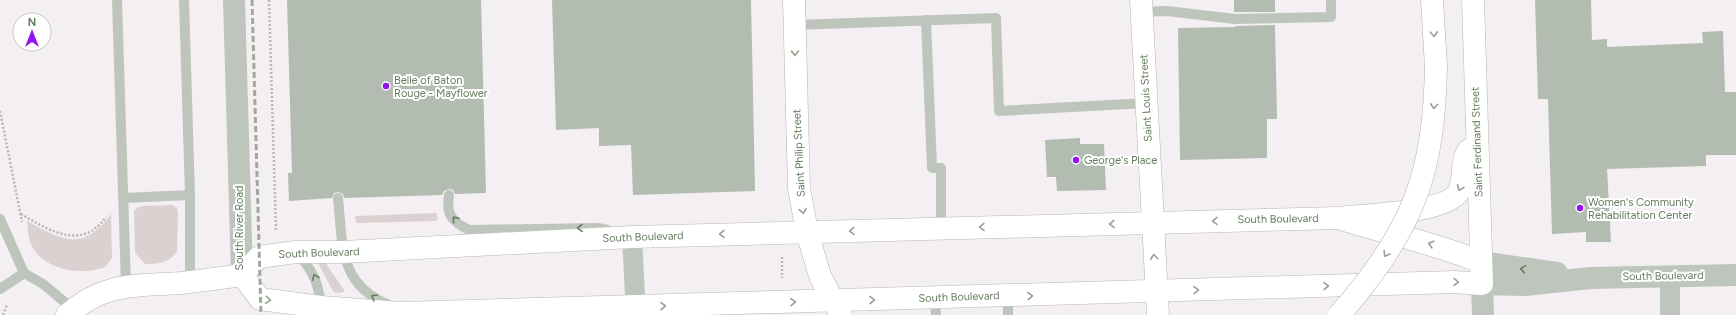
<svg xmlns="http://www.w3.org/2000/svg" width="1736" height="315" font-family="Figtree,sans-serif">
	<rect width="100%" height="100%" fill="#f4eff3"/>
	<!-- green -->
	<g fill="#dcd1d1">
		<path d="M 172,205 L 177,208 L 178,213 L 177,251 C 170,263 158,264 145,264 L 135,253 L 134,210 L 141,206 Z"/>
		<path d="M 436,213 L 438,219 L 436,221 L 356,223 L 355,216 Z"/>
		<path d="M 111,214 L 112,258 L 105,267 C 82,276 43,270 32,246 C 28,239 28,229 27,221 C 64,241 83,252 111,214 Z"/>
		<path d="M 320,262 L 325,262 L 344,290 L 344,292 L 336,293 L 333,291 L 319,265 Z"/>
	</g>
	<!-- building -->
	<g fill="#b3bcb0">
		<path d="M 287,0 L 481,0 L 486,193 L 455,194 L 453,190 L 449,189 L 444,191 L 442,195 L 344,198 L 343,194 L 338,192 L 334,193 L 332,198 L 289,201 L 288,173 L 292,173 Z"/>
		<path d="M 552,0 L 751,0 L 755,191 L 633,195 L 631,145 L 599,146 L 599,128 L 556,130 Z"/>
		<rect x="1234" y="0" width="41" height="12"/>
		<path d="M 1535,0 L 1591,0 L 1592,40 L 1607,39 L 1607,47 L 1703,43 L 1702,32 L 1723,31 L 1725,92 L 1736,92 L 1736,155 L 1706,155 L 1706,166 L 1607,169 L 1611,242 L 1586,242 L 1586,232 L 1552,234 L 1548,99 L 1538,99 Z"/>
		<path d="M 1235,26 L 1275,25 L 1277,119 L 1267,119 L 1267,158 L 1180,160 L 1178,28 L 1235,27 Z"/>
		<path d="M 1080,138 L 1080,144 L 1104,144 L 1106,190 L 1057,191 L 1056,177 L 1047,177 L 1045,140 Z"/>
	</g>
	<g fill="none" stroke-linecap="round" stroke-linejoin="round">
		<defs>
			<g id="secondary">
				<path d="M 1347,217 C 1369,215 1449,212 1459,191 C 1465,178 1460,161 1469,150"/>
				<path d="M 242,275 L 260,299 L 321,307 L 401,313 L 1454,282 L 1482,284 L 1473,0"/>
				<path d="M 242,275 L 259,257 L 296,252 L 343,252 L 632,237 L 1338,218 C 1385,233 1434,243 1481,262"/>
				<path d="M 67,315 C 104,282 135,286 181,283 C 201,281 221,278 242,275"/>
			</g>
			<g id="primary">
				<path d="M 794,0 L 799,188 L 807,232 L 820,276 L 841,315"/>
				<path d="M 1141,0 L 1158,315"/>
			</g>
			<path id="motorway" d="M 1432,0 L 1436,67"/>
		</defs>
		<!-- secondary casing -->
		<use href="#secondary" stroke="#b1baae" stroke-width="23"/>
		<!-- primary casing -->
		<use href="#primary" stroke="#afb8ad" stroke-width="23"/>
		<!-- motorway casing -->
		<use href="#motorway" stroke="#afb6ad" stroke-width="23"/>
		<!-- path -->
		<g stroke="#b4bab2" stroke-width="2.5" stroke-dasharray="2 2" stroke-linecap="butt">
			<path d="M 269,0 L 276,231"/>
			<path d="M 0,111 L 22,222"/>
			<path d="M 21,214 C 50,231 82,251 106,217"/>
			<path d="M 782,257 L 782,278"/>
			<path d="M 3,315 L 7,305"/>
		</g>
		<!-- service -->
		<g stroke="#bec5bc" stroke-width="10">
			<path d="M 117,0 L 126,286"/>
			<path d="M 184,0 L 190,195 L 190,282"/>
			<path d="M 1141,12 L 1167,11 L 1235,19 L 1331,17 L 1331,0"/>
			<path d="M 926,20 L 932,168 L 941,168 L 941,227"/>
			<path d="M 794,25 L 996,18 L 999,111 L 1147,103"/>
			<path d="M 449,195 C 446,214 451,221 469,230 L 598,228 L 607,230"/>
			<path d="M 124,198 L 190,195"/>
			<path d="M 338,198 C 343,245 338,285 391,306"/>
			<path d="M 0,219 L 24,273 L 43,284 L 73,309"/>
			<path d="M 298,254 C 314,272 319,284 321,309"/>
			<path d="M 0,289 L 24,273"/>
			<path d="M 935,298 L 936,315"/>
			<path d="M 1008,315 L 1008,296"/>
		</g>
		<!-- minor -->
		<g stroke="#bec5bc" stroke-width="20">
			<path d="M 632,237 L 636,315"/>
			<path d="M 1670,276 L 1670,315"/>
		</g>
		<!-- tertiary -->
		<g stroke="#bec5bc" stroke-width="22">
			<path d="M 234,0 L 242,275"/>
			<path d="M 1481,262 L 1557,273"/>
			<path d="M 1483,315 L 1482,284 L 1525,285 L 1590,278 L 1736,275"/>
		</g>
		<!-- secondary -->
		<use href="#secondary" stroke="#fff" stroke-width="22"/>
		<!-- primary -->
		<use href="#primary" stroke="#fff" stroke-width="22"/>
		<!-- motorway -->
		<use href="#motorway" stroke="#fff" stroke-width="22"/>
		<!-- rail -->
		<path stroke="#9ea99b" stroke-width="3" stroke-dasharray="6 3" stroke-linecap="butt" d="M 252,0 L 261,315"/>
		<defs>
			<path id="motorway-bridge" d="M 1339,315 C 1369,281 1397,244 1414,201 C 1431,159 1435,112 1436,67"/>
		</defs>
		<!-- motorway-bridge casing -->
		<use href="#motorway-bridge" stroke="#afb6ad" stroke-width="23" stroke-linecap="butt"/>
		<!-- motorway-bridge -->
		<use href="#motorway-bridge" stroke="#fff" stroke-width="22"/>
	</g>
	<!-- one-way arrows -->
	<defs><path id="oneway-chevron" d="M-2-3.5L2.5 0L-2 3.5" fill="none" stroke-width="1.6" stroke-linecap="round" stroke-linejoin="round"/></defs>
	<g stroke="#92a48e">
		<use href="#oneway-chevron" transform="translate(1434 34) rotate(87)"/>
		<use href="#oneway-chevron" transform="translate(795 53) rotate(88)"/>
		<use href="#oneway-chevron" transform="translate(1434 106) rotate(95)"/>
		<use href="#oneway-chevron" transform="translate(1460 188) rotate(112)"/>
		<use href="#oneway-chevron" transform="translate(803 211) rotate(80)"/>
		<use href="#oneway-chevron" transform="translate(1215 221) rotate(179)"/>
		<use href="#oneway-chevron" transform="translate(1112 224) rotate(179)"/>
		<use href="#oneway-chevron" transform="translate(982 227) rotate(179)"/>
		<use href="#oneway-chevron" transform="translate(852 231) rotate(178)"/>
		<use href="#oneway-chevron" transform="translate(722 234) rotate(178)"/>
		<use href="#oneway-chevron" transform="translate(1431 244) rotate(-164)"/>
		<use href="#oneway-chevron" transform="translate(1386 254) rotate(121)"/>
		<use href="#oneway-chevron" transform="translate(1154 257) rotate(-95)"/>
		<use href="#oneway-chevron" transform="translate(1456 282) rotate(1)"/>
		<use href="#oneway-chevron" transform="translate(1326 286) rotate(-2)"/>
		<use href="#oneway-chevron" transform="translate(1196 290) rotate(-2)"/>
		<use href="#oneway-chevron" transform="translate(1030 296) rotate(-2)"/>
		<use href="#oneway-chevron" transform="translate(268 300) rotate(8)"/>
		<use href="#oneway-chevron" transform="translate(872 300) rotate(-2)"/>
		<use href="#oneway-chevron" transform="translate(793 302) rotate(-2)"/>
		<use href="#oneway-chevron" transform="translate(663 306) rotate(-2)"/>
	</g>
	<g stroke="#647d5d">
		<use href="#oneway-chevron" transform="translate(455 219) rotate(-129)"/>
		<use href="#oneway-chevron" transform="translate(580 228) rotate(179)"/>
		<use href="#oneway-chevron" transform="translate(1523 269) rotate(-171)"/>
		<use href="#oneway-chevron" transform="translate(315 277) rotate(-112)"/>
		<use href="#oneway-chevron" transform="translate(374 297) rotate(-149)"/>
	</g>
	<!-- markers -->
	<g fill="#9115ef" stroke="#fff" stroke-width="1.5">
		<circle cx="386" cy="86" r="4"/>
		<circle cx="1076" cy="160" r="4"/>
		<circle cx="1580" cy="208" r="4"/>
	</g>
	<g text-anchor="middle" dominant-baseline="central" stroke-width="4" stroke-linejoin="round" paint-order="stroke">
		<!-- poi labels -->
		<g font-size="11" fill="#647d5d" stroke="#fff" text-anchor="start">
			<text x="394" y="80">Belle of Baton<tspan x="394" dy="13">Rouge - Mayflower</tspan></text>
			<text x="1084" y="160">George's Place</text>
			<text x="1588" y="202">Women's Community<tspan x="1588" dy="13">Rehabilitation Center</tspan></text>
		</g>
		<!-- street labels -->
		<g font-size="11" fill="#647d5d" stroke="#fff">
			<text transform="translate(1146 98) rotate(-93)">Saint Louis Street</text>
			<text transform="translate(1477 142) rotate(-92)">Saint Ferdinand Street</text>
			<text transform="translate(799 153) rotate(-93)">Saint Philip Street</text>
			<text transform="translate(1278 219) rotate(-1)">South Boulevard</text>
			<text transform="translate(239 228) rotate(-90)">South River Road</text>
			<text transform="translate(643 237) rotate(-2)">South Boulevard</text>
			<text transform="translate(319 253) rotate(-2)">South Boulevard</text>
			<text transform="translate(1663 276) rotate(-1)">South Boulevard</text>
			<text transform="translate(959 297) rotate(-2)">South Boulevard</text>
		</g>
	</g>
	<!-- north arrow -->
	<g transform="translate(32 32)"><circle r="19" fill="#ffffff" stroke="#c1cbbe"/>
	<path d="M0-3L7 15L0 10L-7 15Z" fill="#9115ef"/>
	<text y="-6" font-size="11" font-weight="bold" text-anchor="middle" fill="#647d5d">N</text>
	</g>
</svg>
